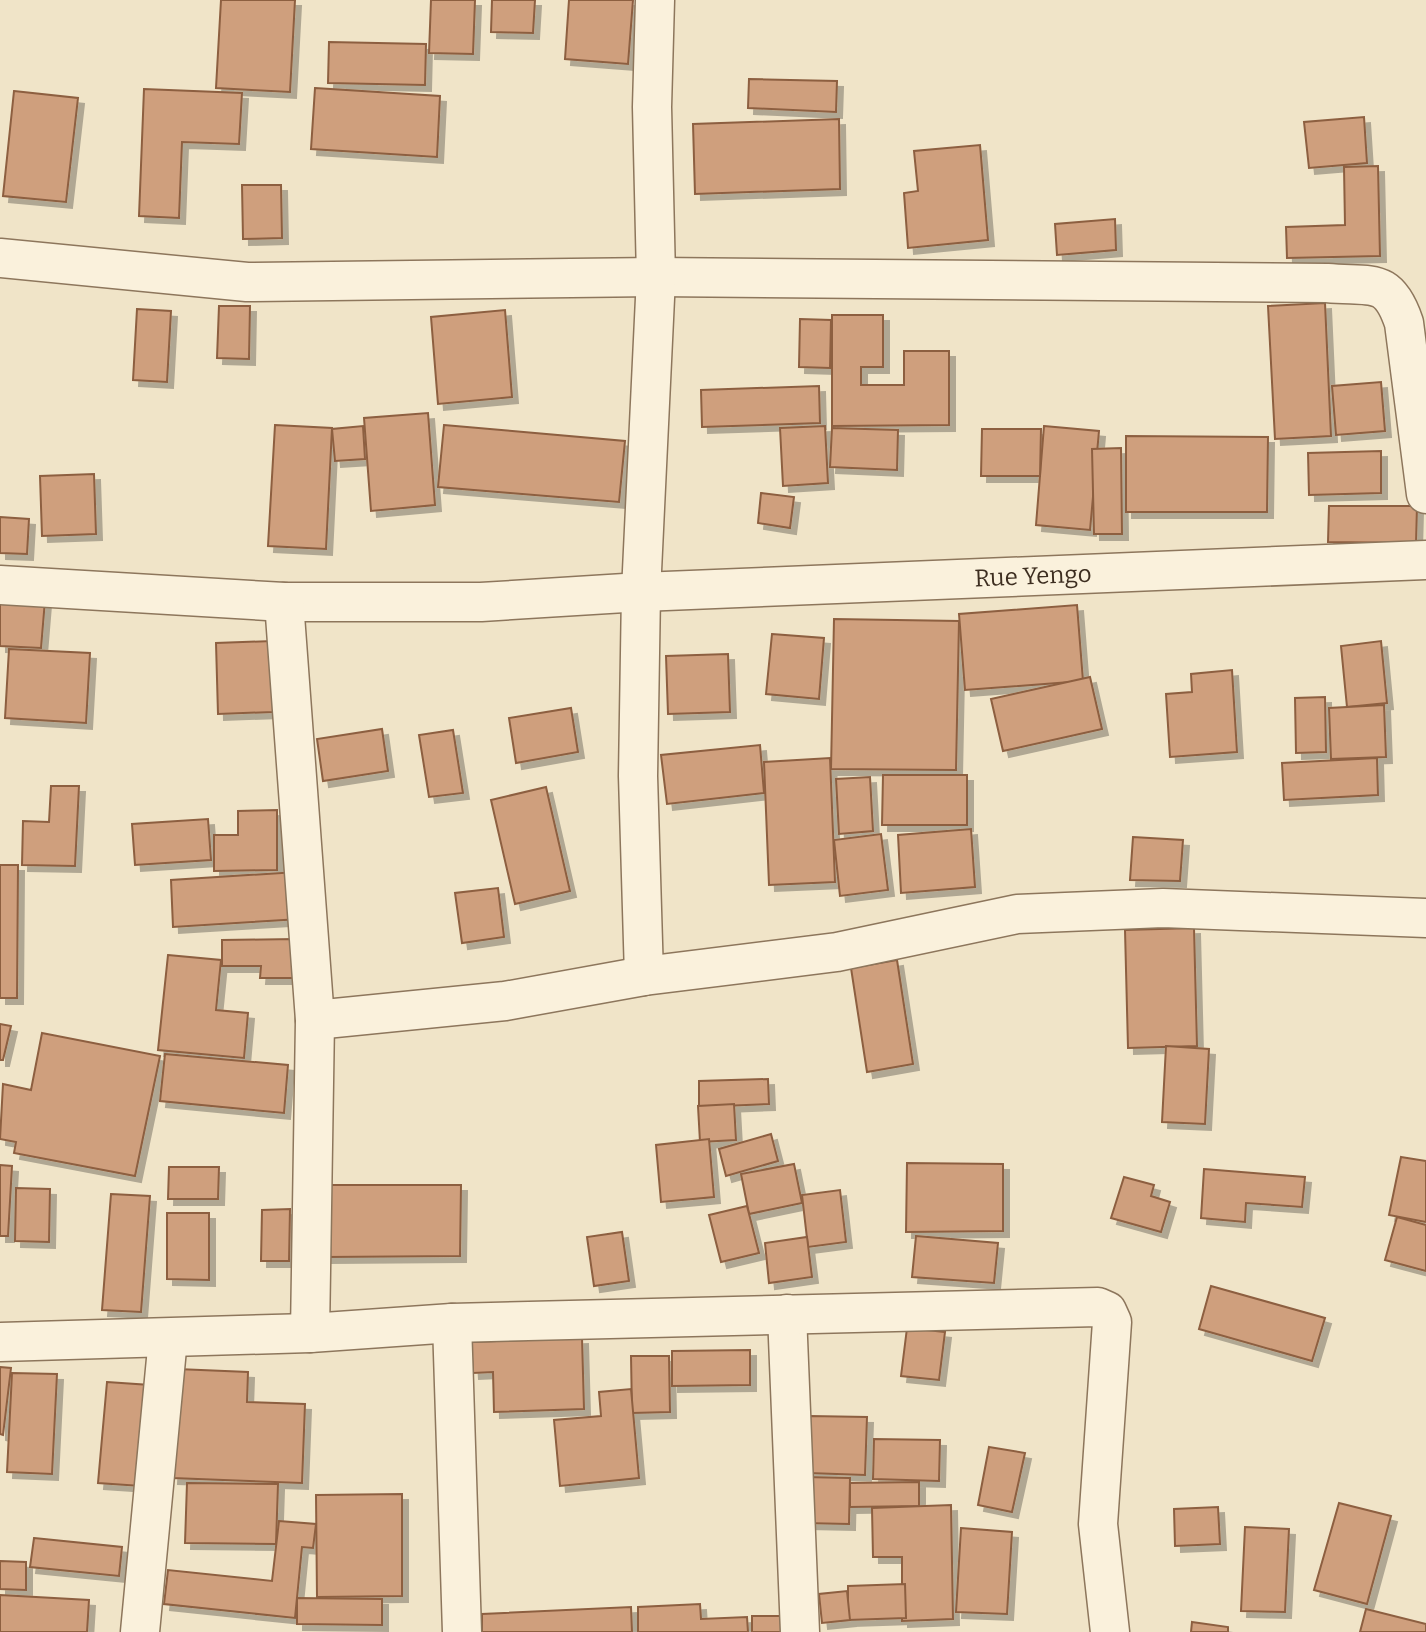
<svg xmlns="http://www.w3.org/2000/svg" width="1426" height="1632" font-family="Bitter,serif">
	<defs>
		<filter id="shadow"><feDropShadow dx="6" dy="6" stdDeviation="0" flood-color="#0004"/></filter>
	</defs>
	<rect width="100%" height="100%" fill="#f0e4c8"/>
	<!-- building -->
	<g fill="#cf9f7d" stroke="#8d5f41" stroke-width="2" filter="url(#shadow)">
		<path d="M 221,0 L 295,0 L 290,92 L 216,88 Z"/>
		<path d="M 431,0 L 475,0 L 473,54 L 429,53 Z"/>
		<path d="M 492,0 L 535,0 L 533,33 L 491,32 Z"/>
		<path d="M 569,0 L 633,0 L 628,64 L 565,59 Z"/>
		<path d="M 329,42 L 426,44 L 425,85 L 328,83 Z"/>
		<path d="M 749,79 L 837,81 L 836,112 L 748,108 Z"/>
		<path d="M 315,88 L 440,96 L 437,157 L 311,149 Z"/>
		<path d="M 144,89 L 242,93 L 239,144 L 182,142 L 179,218 L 139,216 Z"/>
		<path d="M 14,91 L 78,98 L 66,202 L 3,196 Z"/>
		<path d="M 1364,117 L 1367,163 L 1309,168 L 1304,122 Z"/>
		<path d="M 839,119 L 840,189 L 695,194 L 693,124 Z"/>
		<path d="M 980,145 L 988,240 L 908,248 L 904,193 L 918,191 L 914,151 Z"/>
		<path d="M 1378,166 L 1380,256 L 1287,258 L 1286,227 L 1345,225 L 1344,167 Z"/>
		<path d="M 242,185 L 281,185 L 282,238 L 243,239 Z"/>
		<path d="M 1115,219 L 1116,250 L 1057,255 L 1055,224 Z"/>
		<path d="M 1325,303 L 1331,436 L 1275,439 L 1268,306 Z"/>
		<path d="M 219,306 L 250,306 L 249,359 L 217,358 Z"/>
		<path d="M 137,309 L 171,311 L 167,382 L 133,380 Z"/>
		<path d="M 505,310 L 512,397 L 438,404 L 431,317 Z"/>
		<path d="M 832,315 L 883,315 L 883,367 L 861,367 L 861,385 L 904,385 L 904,351 L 949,351 L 949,425 L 832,426 Z"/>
		<path d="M 800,319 L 831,320 L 830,368 L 799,367 Z"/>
		<path d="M 1381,382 L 1385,431 L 1336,435 L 1332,386 Z"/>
		<path d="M 819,386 L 820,423 L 702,427 L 701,390 Z"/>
		<path d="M 428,413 L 435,505 L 371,511 L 364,418 Z"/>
		<path d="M 275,425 L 332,428 L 326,549 L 268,546 Z"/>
		<path d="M 444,425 L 625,441 L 619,502 L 438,487 Z"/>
		<path d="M 363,426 L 365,459 L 335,461 L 332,429 Z"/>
		<path d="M 825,426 L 828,483 L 783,486 L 780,428 Z"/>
		<path d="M 1044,426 L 1099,431 L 1090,530 L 1036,525 Z"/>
		<path d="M 832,428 L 898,430 L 897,470 L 830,467 Z"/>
		<path d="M 982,429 L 1041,429 L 1040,476 L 981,476 Z"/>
		<path d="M 1126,436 L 1268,437 L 1267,512 L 1126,512 Z"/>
		<path d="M 1121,448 L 1122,534 L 1094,534 L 1092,449 Z"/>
		<path d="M 1381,451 L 1381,493 L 1309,495 L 1308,453 Z"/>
		<path d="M 94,474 L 96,534 L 42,536 L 40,476 Z"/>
		<path d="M 761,493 L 794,497 L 790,528 L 758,523 Z"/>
		<path d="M 1329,506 L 1417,506 L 1416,543 L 1328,542 Z"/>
		<path d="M 0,517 L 29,519 L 27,554 L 0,553 Z"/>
		<path d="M 0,597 L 45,600 L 41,648 L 0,646 Z"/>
		<path d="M 1077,605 L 1083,681 L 965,690 L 959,614 Z"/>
		<path d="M 834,619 L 959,621 L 956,770 L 831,769 Z"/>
		<path d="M 772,634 L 824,638 L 819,699 L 766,694 Z"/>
		<path d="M 272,641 L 273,712 L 218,714 L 216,643 Z"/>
		<path d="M 1381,641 L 1387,703 L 1347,707 L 1341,646 Z"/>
		<path d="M 9,649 L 90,653 L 86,723 L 5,718 Z"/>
		<path d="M 728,654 L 730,712 L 668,714 L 666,656 Z"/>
		<path d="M 1232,670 L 1237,752 L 1170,757 L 1166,694 L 1192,692 L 1191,674 Z"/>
		<path d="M 1090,677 L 1102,729 L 1003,751 L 991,699 Z"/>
		<path d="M 1325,697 L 1326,752 L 1296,753 L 1295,698 Z"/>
		<path d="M 1384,705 L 1386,757 L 1331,759 L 1329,708 Z"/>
		<path d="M 571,708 L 578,752 L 516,763 L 509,718 Z"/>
		<path d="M 382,729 L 388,771 L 323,781 L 317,739 Z"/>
		<path d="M 453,730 L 463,793 L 429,797 L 419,735 Z"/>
		<path d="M 760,745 L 764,793 L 667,804 L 661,755 Z"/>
		<path d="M 830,758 L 835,882 L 769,885 L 764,762 Z"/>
		<path d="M 1377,758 L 1378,795 L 1284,800 L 1282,763 Z"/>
		<path d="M 883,775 L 967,775 L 967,825 L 882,825 Z"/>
		<path d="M 870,777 L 873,831 L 839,834 L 836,779 Z"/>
		<path d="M 51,786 L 79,786 L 75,866 L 22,865 L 23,821 L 49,822 Z"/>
		<path d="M 546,787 L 570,891 L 515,904 L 491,800 Z"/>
		<path d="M 277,810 L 277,870 L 214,871 L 214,835 L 238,835 L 238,811 Z"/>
		<path d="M 208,819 L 211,860 L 135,865 L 132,824 Z"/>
		<path d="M 971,829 L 975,887 L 901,893 L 898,835 Z"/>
		<path d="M 881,834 L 888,890 L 840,896 L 834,840 Z"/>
		<path d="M 1133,837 L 1183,840 L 1180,881 L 1130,880 Z"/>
		<path d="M 0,865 L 18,865 L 17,998 L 0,998 Z"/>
		<path d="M 297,872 L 300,919 L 173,927 L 171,880 Z"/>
		<path d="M 498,888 L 504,937 L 462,943 L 455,893 Z"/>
		<path d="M 1194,928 L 1197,1046 L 1128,1048 L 1125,930 Z"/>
		<path d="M 295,939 L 294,978 L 260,978 L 261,966 L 222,966 L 222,940 Z"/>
		<path d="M 168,955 L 221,960 L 216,1010 L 248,1013 L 244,1058 L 158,1050 Z"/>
		<path d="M 897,960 L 913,1064 L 867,1072 L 851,968 Z"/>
		<path d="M 0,1024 L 11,1026 L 3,1060 L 0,1060 Z"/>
		<path d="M 42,1033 L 160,1056 L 135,1176 L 14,1153 L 16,1142 L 0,1139 L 3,1084 L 31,1090 Z"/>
		<path d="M 1166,1046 L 1209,1049 L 1205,1124 L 1162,1122 Z"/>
		<path d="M 165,1054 L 288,1065 L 284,1113 L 160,1101 Z"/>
		<path d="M 768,1079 L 769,1104 L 699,1107 L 699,1081 Z"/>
		<path d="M 734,1104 L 736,1140 L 700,1142 L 698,1106 Z"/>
		<path d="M 771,1134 L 778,1161 L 726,1176 L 719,1149 Z"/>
		<path d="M 709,1139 L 714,1197 L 661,1202 L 656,1145 Z"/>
		<path d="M 1401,1157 L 1426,1161 L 1426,1222 L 1389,1215 Z"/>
		<path d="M 907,1163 L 1003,1164 L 1003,1231 L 906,1232 Z"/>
		<path d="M 794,1164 L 802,1203 L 749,1214 L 741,1174 Z"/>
		<path d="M 0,1165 L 12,1166 L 8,1236 L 0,1236 Z"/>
		<path d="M 169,1167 L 219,1167 L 218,1199 L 168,1199 Z"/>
		<path d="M 1204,1169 L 1305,1177 L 1302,1207 L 1246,1203 L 1245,1222 L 1201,1218 Z"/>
		<path d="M 1124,1177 L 1154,1185 L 1151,1196 L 1170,1202 L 1161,1232 L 1111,1218 Z"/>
		<path d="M 326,1185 L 461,1185 L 460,1256 L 325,1257 Z"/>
		<path d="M 16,1188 L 50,1189 L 49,1242 L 15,1241 Z"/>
		<path d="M 840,1190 L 846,1242 L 808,1247 L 802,1195 Z"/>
		<path d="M 111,1194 L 150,1196 L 141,1312 L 102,1310 Z"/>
		<path d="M 747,1206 L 759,1253 L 721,1262 L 709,1215 Z"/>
		<path d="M 290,1209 L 289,1261 L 261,1261 L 262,1210 Z"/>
		<path d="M 167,1213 L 209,1213 L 209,1280 L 167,1279 Z"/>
		<path d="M 1397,1217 L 1426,1225 L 1426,1271 L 1385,1260 Z"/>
		<path d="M 622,1232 L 629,1281 L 594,1286 L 587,1237 Z"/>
		<path d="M 916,1236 L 998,1243 L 994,1283 L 912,1277 Z"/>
		<path d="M 807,1237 L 812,1277 L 769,1283 L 765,1243 Z"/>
		<path d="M 1211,1286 L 1325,1318 L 1312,1361 L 1199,1329 Z"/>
		<path d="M 907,1328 L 945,1332 L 939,1380 L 901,1376 Z"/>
		<path d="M 582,1338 L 584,1409 L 494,1412 L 493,1372 L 473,1373 L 471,1342 Z"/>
		<path d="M 750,1350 L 750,1385 L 672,1386 L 672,1351 Z"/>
		<path d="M 631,1356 L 669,1356 L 670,1412 L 632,1413 Z"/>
		<path d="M 0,1367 L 11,1368 L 3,1435 L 0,1434 Z"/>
		<path d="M 177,1369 L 248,1372 L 247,1402 L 305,1404 L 302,1483 L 172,1478 Z"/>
		<path d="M 12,1373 L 57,1374 L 52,1474 L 7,1472 Z"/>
		<path d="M 107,1382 L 150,1385 L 141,1486 L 98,1483 Z"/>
		<path d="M 631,1389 L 639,1478 L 560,1486 L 554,1420 L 601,1416 L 599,1392 Z"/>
		<path d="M 810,1416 L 867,1417 L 865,1475 L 808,1473 Z"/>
		<path d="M 874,1439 L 940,1440 L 939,1481 L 873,1479 Z"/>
		<path d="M 989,1447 L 1025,1453 L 1012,1512 L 978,1505 Z"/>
		<path d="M 804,1477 L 850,1478 L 849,1524 L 803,1523 Z"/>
		<path d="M 919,1482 L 919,1506 L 850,1507 L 850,1483 Z"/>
		<path d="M 187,1483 L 278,1484 L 276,1544 L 185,1543 Z"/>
		<path d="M 402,1494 L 402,1596 L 317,1597 L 316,1495 Z"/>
		<path d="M 1339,1503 L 1391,1516 L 1367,1604 L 1314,1590 Z"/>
		<path d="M 951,1505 L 953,1619 L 902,1621 L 902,1557 L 873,1557 L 872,1508 Z"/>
		<path d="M 1218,1507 L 1220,1544 L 1175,1546 L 1174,1509 Z"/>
		<path d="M 279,1521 L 316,1524 L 313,1548 L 302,1547 L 295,1618 L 164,1604 L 168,1570 L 272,1581 Z"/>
		<path d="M 1245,1527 L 1289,1529 L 1285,1612 L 1241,1611 Z"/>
		<path d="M 961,1528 L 1012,1532 L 1007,1614 L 956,1612 Z"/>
		<path d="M 34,1538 L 122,1547 L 119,1576 L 30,1567 Z"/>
		<path d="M 0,1561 L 26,1562 L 26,1590 L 0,1589 Z"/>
		<path d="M 905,1584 L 906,1618 L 848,1620 L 848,1586 Z"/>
		<path d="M 847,1591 L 850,1620 L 822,1623 L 819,1594 Z"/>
		<path d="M 0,1595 L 89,1600 L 87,1632 L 0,1632 Z"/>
		<path d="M 297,1598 L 382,1599 L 382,1625 L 297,1624 Z"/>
		<path d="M 700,1604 L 701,1619 L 747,1617 L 748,1632 L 638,1632 L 638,1607 Z"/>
		<path d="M 631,1607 L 632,1632 L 482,1632 L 482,1614 Z"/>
		<path d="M 1366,1609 L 1426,1624 L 1426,1632 L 1360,1632 Z"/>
		<rect x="752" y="1616" width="32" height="16"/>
		<path d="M 1192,1622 L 1228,1627 L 1228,1632 L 1191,1632 Z"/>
	</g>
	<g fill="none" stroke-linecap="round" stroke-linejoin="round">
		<defs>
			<g id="minor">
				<path d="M 0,258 L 247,282 L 656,277 L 1327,283 C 1372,287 1388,276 1404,323 L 1426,494"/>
				<path id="s1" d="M 0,585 L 284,602 L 481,602 L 641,592 L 1426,560"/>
				<path d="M 284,602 L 315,1020 L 310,1333"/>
				<path d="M 644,976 L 638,776 L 641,592 L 656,277 L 652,107 L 655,0"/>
				<path d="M 315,1020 L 505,1001 L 644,976 L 837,952 L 1017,914 L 1163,908 L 1426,918"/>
				<path d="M 787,1314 L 800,1632"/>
				<path d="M 452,1323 L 462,1632"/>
				<path d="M 0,1342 L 310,1333 L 452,1323 L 1098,1307 L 1107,1311 L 1112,1322 L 1098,1524 L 1110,1632"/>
				<path d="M 140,1632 L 168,1338"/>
			</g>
		</defs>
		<!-- minor casing -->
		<use href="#minor" stroke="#8d765c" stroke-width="41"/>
		<!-- minor -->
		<use href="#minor" stroke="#faf1dc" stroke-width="38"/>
	</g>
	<g text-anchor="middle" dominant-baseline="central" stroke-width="6" stroke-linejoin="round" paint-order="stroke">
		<!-- street labels -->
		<g font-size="24" fill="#3d2e20" stroke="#f7eed8">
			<text stroke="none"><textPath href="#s1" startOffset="1034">Rue Yengo</textPath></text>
		</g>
	</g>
</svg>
